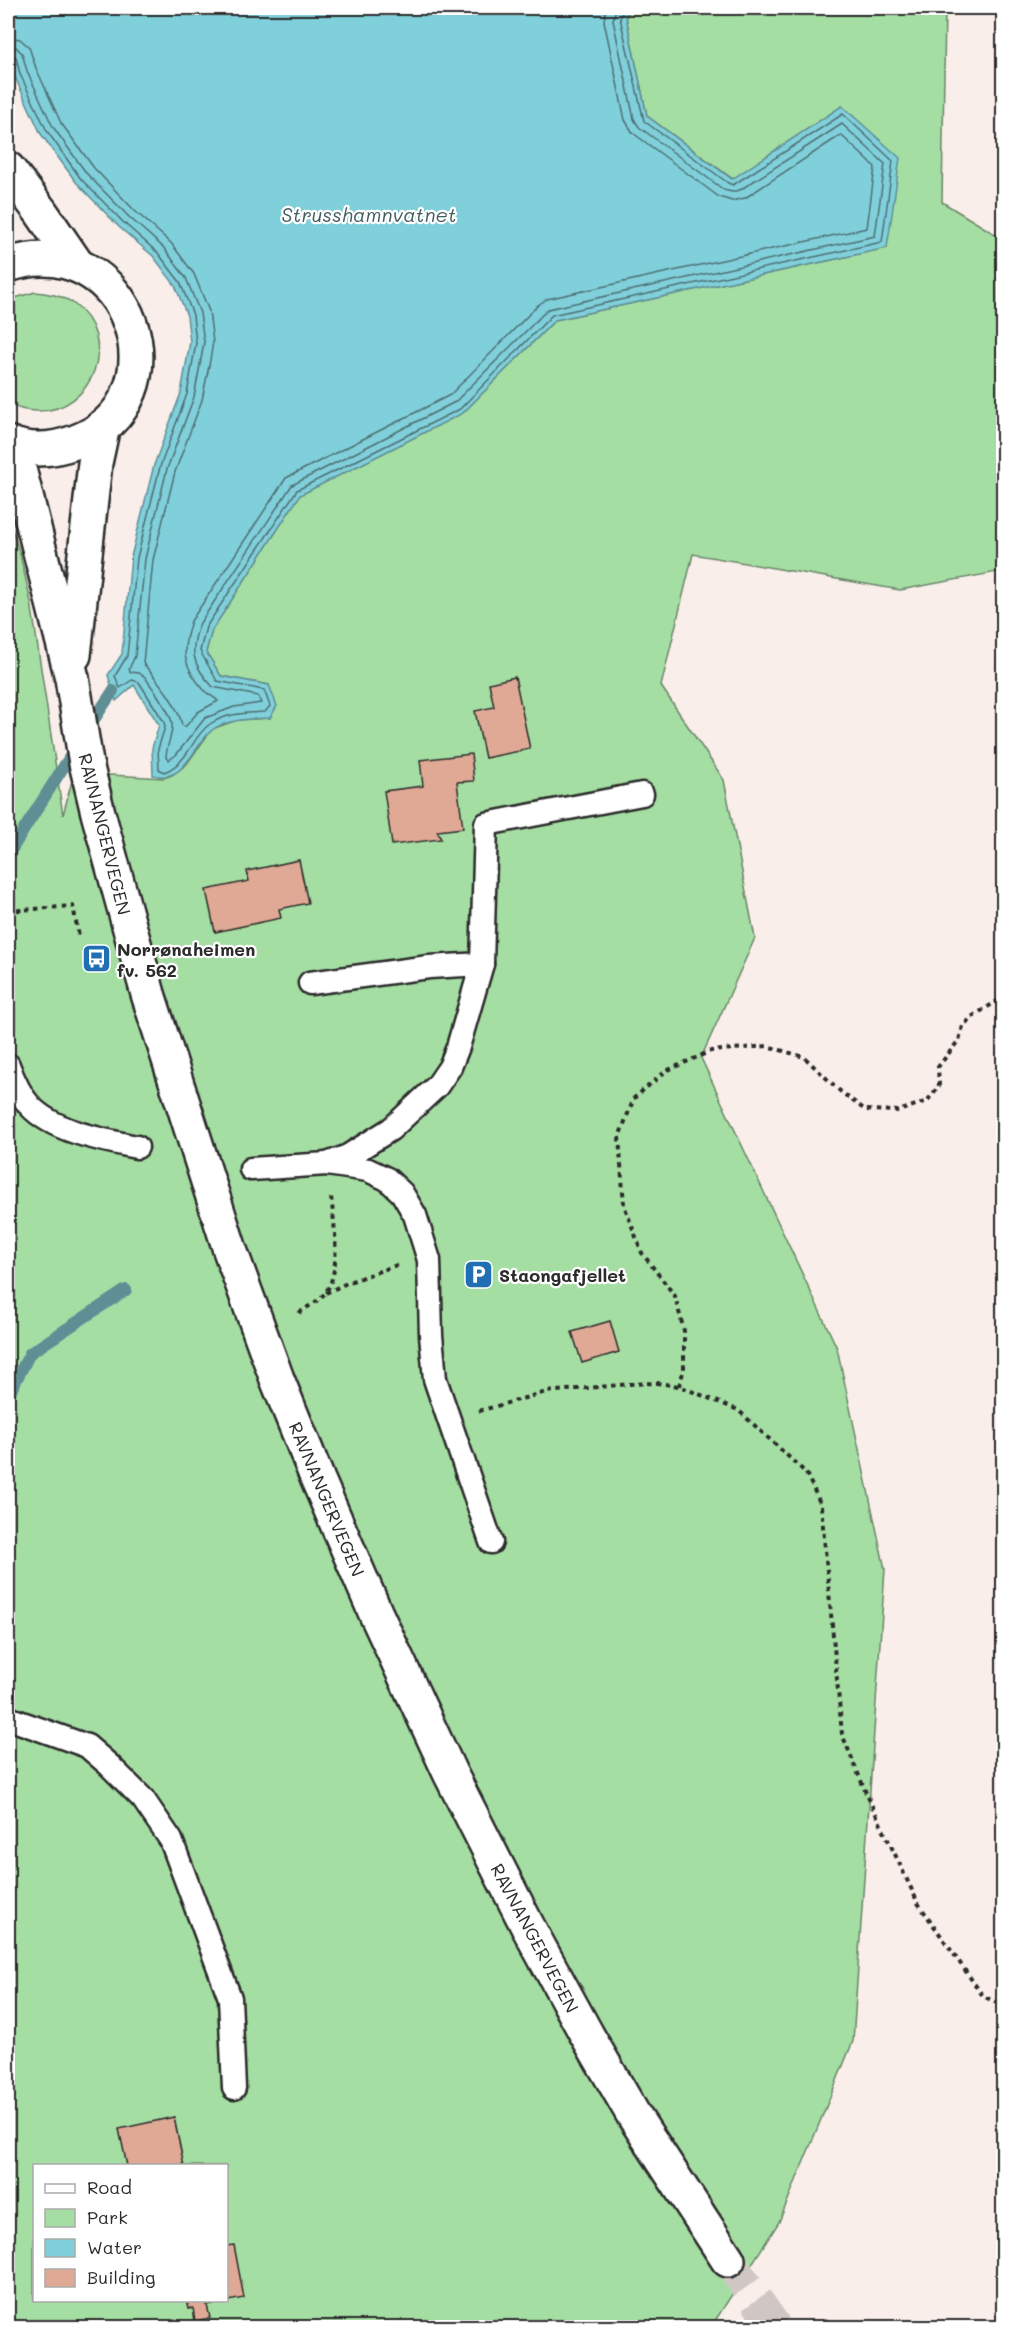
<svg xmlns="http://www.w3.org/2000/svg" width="1011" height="2335" font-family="Mali,sans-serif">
	<rect width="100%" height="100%" fill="#f9eeea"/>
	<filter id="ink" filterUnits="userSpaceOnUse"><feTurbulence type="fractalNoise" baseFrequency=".0167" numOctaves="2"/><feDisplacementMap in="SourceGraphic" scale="12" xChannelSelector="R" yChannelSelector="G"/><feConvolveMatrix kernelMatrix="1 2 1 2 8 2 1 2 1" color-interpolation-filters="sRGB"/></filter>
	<g filter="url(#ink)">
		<!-- green -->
		<g fill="#a5dea3" stroke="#688467" stroke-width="1.5" fill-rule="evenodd">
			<path d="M 630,8 L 945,8 L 942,202 L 1003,239 L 1003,571 L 900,590 L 693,554 L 661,686 L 724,780 L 755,938 L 701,1058 L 837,1348 L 885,1569 L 853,2041 L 779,2222 L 711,2327 L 8,2327 L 8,898 L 9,897 L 8,897 L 8,516 L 20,554 L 31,602 L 63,815 L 74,773 L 164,778 L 172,775 L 186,765 L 212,729 L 237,720 L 270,718 L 269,685 L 221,676 L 206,652 L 212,630 L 300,495 L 463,413 L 555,320 L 887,248 L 842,106 L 733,179 L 647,116 L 626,17 ZM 34,2166 L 226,2166 L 226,2300 L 34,2300 Z"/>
			<path d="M 35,292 C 49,294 63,295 74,304 C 120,338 94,411 38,411 C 28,411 16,409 8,403 L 8,302 L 15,298 Z"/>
		</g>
		<!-- water -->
		<path fill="#80d0db" stroke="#5e8e95" stroke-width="1.5" d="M 8,8 L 630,8 L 626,17 L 647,116 L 732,179 L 842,106 L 900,158 L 887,248 L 555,320 L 463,413 L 300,495 L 212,630 L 206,652 L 221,676 L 269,685 L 277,706 L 270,718 C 253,719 224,719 211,731 C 193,747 184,784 153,775 L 152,748 L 159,725 L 134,685 L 116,701 L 108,675 L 122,654 L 131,557 L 154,465 L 181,393 L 190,342 L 187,316 L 175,285 L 153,256 L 119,227 L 76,182 L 41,134 L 14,75 L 8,49 Z"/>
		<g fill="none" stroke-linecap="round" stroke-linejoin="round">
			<!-- shore -->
			<g stroke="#4d6d71" stroke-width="1.5">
				<path d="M 8,37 L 20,39 L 29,47 L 36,68 L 61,123 L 94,168 L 135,211 L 171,243 L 194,274 L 209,311 L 213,342 L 209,366 L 202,400 L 175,472 L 153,560 L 143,663 C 157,680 177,702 182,725 L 185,727 L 198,712 L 218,701 C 215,697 208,695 204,690 C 182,665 181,651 191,621 L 286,478 L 450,395 L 538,305 L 547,299 L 867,228 L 875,167 L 841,135 L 745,198 L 732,201 L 719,197 L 633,133 L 625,120 L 604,21 L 606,8"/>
				<path d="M 8,46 L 16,47 L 22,53 L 27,71 L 53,127 L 87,174 L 129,217 L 164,248 L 186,278 L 200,313 L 204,342 L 200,365 L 194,397 L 167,469 L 145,559 L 135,656 L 129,669 L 130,672 L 139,673 L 145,677 C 152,688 172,713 172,724 C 173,735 166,746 166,758 L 169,760 L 176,755 L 205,718 L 234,707 L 261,703 L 258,696 L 213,687 C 192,665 189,651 200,623 L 292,485 L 455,402 L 548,309 L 875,236 L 885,164 L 842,124 L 740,190 L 732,192 L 724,190 L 639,127 L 634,119 L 613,20 L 616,8"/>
				<path d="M 8,53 L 16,57 L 20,74 L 47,131 L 81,179 L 124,223 L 158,253 L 180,282 L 193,315 L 196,343 L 187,394 L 160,467 L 137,558 L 127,656 L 115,676 L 120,688 L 132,680 L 139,682 L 164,722 L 165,727 L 158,749 L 159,769 L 164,772 C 189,763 192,736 210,724 C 226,713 247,713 265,712 L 270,706 L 264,690 L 217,681 L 200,651 L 206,627 L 297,490 L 460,409 L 552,315 L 882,242 L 893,161 L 843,114 L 733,185 L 728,183 L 644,121 L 620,18 L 624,8"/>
			</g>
			<!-- stream -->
			<g stroke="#5e8e95" stroke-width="12">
				<path d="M 87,730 L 113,691"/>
				<path d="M 8,855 L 76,747"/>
				<path d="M 8,1396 L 30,1353 L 126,1290"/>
			</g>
		</g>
		<!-- building -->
		<g fill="#dfa995" stroke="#2b2b2b" stroke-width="1.5">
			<path d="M 515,677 L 530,749 L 485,758 L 475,711 L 494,707 L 489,683 Z"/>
			<path d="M 471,754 L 474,781 L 457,782 L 463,828 L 437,831 L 441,839 L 392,845 L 384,791 L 423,786 L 420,760 Z"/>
			<path d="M 299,860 L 308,903 L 279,909 L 281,918 L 215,932 L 206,890 L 249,881 L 247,871 Z"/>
			<path d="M 610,1321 L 619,1352 L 582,1363 L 572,1332 Z"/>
			<path d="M 174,2117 L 184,2166 L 127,2166 L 119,2129 Z"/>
			<path d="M 234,2245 L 244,2298 L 207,2305 L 210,2318 L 195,2321 L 193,2308 L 189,2309 L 187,2300 L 226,2300 L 226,2246 Z"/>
		</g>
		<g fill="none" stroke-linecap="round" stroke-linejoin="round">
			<!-- primary-tunnel -->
			<path stroke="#d0c7c4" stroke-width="33" stroke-dasharray="33 16" stroke-linecap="butt" d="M 728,2260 L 776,2328"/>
			<defs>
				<g id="service">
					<path d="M 310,983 L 429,967 L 482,964"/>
					<path d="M 8,1065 C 13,1079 20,1095 30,1106 C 54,1132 104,1140 137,1147"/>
					<path d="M 327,1164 L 348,1156 L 391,1129 L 437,1086 L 450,1067 L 458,1047 L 482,964 L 486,824 L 642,794"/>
					<path d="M 251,1169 L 327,1164 L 368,1170 L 387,1179 L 402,1193 L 415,1215 L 429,1260 L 431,1335 L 435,1379 L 491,1542"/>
					<path d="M 8,1718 L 87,1746 L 109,1765 L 143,1799 L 171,1840 L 230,1998 L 234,2088"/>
				</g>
				<g id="primary">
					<path d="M 8,169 L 41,212 L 78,266"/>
					<path d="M 8,265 C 131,225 188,401 75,442 C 53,450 29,452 8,443"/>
					<path d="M 13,445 L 72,678 L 86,763 L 98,813 L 148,994 L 230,1250 L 277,1379 L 318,1480 L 376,1614 L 450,1773 L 528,1927 L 587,2035 L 634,2116 L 728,2260"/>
					<path d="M 74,655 L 95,463 L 103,426"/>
				</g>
			</defs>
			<!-- service casing -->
			<use href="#service" stroke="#2b2b2b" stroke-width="27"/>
			<!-- primary casing -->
			<use href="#primary" stroke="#2b2b2b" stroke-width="38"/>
			<!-- path -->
			<g stroke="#2b2b2b" stroke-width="4" stroke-dasharray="4.5 4.5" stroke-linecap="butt">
				<path d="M 8,911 L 73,906 L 79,937"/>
				<path d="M 326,1293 L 349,1282 L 397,1265"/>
				<path d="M 299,1313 C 307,1307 319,1301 325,1293 C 342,1271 334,1222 331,1197"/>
				<path d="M 679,1386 L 684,1369 L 684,1331 L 675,1296 L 642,1253 L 624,1205 L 619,1137 L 634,1098 L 666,1071 L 711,1051 L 767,1046 L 804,1057 L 841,1092 L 865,1110 L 899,1111 L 927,1101 L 939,1086 L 938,1067 L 959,1040 L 963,1026 L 973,1016 L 1004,997"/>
				<path d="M 479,1411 L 546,1392 L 630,1384 L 657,1383 L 679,1386 L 738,1410 L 806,1473 L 821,1505 L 842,1734 L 866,1793 L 918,1903 L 983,1996 L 1004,2006"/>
			</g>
			<!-- service -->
			<use href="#service" stroke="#fff" stroke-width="22"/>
			<!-- primary -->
			<use href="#primary" stroke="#fff" stroke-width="33"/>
		</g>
	</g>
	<!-- icons -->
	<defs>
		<symbol id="bus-square" viewBox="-11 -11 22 22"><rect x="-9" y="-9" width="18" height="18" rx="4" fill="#1f6fb2" stroke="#fff"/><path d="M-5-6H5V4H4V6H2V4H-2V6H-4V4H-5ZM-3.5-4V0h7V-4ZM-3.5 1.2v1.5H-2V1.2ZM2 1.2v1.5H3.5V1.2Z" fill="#fff"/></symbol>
		<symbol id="parking-square" viewBox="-11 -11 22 22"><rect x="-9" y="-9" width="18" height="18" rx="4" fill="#1f6fb2" stroke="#fff"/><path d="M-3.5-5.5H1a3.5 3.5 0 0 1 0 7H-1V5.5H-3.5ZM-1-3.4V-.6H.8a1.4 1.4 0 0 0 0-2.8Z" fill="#fff"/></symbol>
	</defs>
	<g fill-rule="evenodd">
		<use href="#bus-square" x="80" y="942" width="33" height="33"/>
		<use href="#parking-square" x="462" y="1258" width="33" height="33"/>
	</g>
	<g text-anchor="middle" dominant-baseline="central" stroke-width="4.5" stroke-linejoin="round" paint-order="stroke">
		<!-- street labels -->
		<g font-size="18" fill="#2b2b2b" stroke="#fff">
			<text transform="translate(105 834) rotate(76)">RAVNANGERVEGEN</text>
			<text transform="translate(327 1499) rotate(67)">RAVNANGERVEGEN</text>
			<text transform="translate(535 1938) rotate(62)">RAVNANGERVEGEN</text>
		</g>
		<!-- poi labels -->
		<g font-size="18" font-weight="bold" fill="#2b2b2b" stroke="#fff" text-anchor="start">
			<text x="117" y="949">Norrønaheimen<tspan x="117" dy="21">fv. 562</tspan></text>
			<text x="499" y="1275">Staongafjellet</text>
		</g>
		<!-- water labels -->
		<g font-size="20" font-style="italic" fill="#445d60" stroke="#fff">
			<text x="369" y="214">Strusshamnvatnet</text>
		</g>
	</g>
	<!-- margin -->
	<rect width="1011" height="2335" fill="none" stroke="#fff" stroke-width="30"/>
	<rect x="15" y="15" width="981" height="2305" fill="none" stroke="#2b2b2b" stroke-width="2" filter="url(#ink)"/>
	<!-- legend -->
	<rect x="33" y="2164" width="195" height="138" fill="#ffffff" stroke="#aaaaaa" stroke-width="1.5"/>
	<rect x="45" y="2184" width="30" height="9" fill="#ffffff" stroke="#aaaaaa" stroke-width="1.5"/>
	<text x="87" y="2194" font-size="18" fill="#2b2b2b">Road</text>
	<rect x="45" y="2209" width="30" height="18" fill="#a5dea3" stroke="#aaaaaa" stroke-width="1.5"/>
	<text x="87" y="2224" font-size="18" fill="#2b2b2b">Park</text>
	<rect x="45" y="2239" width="30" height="18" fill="#80d0db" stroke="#aaaaaa" stroke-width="1.5"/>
	<text x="87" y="2254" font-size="18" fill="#2b2b2b">Water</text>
	<rect x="45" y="2269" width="30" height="18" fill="#dfa995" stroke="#aaaaaa" stroke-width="1.5"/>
	<text x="87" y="2284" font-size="18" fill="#2b2b2b">Building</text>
</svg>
